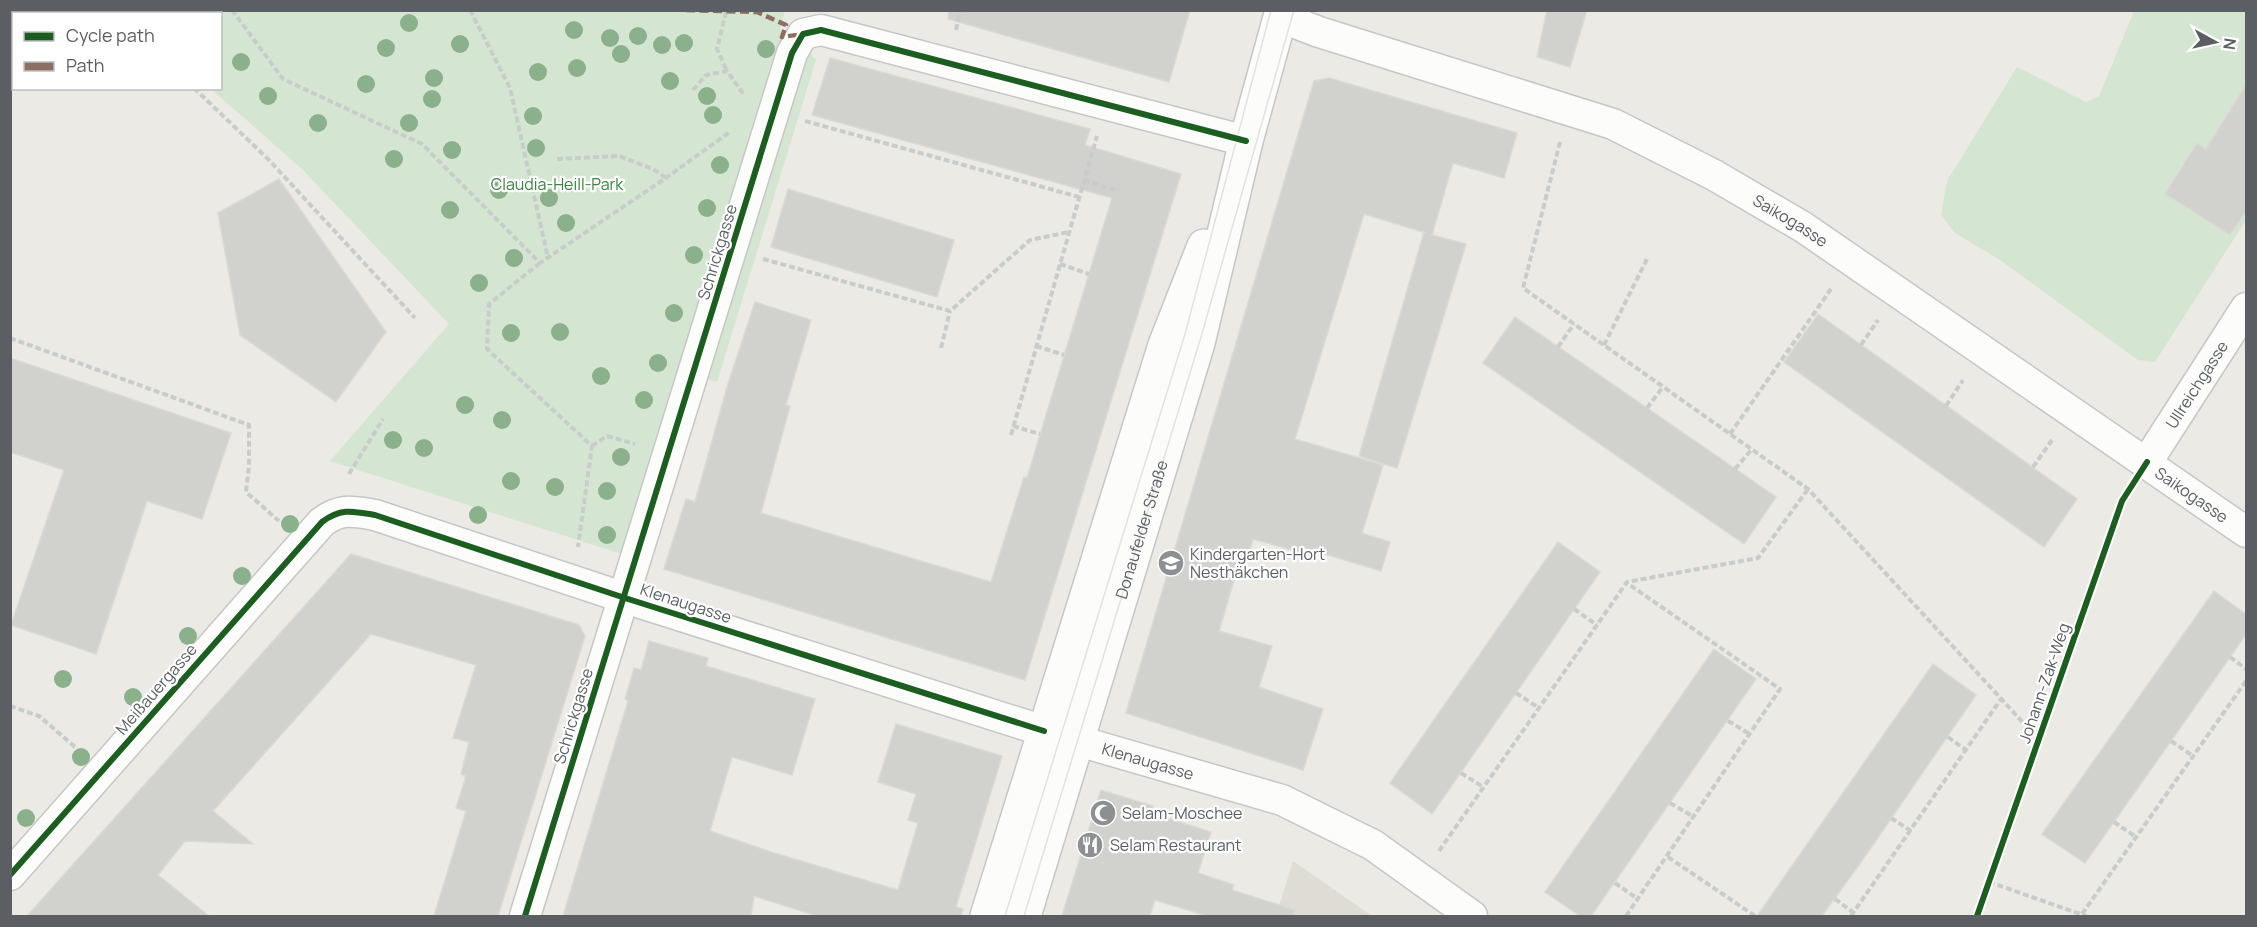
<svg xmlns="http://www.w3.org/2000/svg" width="2257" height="927" font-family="Manrope,sans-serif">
	<rect width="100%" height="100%" fill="#ebeae5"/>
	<!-- education -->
	<path fill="#dedcd5" d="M 1293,861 L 1372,916 L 1276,916 Z"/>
	<!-- green -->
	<g fill="#d4e6d2">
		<path d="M 118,11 L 785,11 L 780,29 L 784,41 L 625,555 L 330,461 L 449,324 L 303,170 L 211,89 L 220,88 L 220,14 L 121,14 Z"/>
		<path d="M 2134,11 L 2246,11 L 2246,220 L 2155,362 L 2138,360 L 2000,260 L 1955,233 L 1941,215 L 1947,181 L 2017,67 L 2086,102 L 2099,96 Z"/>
		<path d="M 808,51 L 816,60 L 717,382 L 708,379 Z"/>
	</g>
	<!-- building -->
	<g fill="#d1d1ce" stroke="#dad9d4" stroke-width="1.5">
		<path d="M 949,10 L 1190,10 L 1169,82 L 948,19 Z"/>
		<path d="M 1547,10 L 1587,10 L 1570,67 L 1537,57 Z"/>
		<path d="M 830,58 L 1090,129 L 1085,145 L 1181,174 L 1025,680 L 664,569 L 686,499 L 695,502 L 727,387 L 755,302 L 811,320 L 786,405 L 790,406 L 761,513 L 991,582 L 1024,477 L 1027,478 L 1112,198 L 812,115 Z"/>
		<path d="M 1329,78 L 1517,133 L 1504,178 L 1453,163 L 1432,235 L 1466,244 L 1397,468 L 1359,456 L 1424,232 L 1426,233 L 1364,214 L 1295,439 L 1383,465 L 1362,533 L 1390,542 L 1381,571 L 1305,548 L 1303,553 L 1253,539 L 1247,562 L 1240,560 L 1219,631 L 1272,646 L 1259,687 L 1323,709 L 1303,770 L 1126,713 L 1314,81 Z"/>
		<path d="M 2247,83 L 2247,210 L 2230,235 L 2165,194 L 2197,143 L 2206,149 Z"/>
		<path d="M 279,179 L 386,332 L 336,402 L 240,335 L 218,213 Z"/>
		<path d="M 788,189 L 954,240 L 937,297 L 771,247 Z"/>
		<path d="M 1818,314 L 2077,499 L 2044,547 L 1784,362 Z"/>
		<path d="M 1515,317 L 1776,497 L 1744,544 L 1483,363 Z"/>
		<path d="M 10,358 L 231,433 L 202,519 L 147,501 L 96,654 L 11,625 L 64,470 L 10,452 Z"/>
		<path d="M 1558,542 L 1600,572 L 1432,814 L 1390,783 Z"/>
		<path d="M 351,554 L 579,625 L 585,636 L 498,916 L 434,916 L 466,811 L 456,808 L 466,776 L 461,774 L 469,742 L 453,738 L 476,665 L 371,634 L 213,811 L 253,844 L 185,841 L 158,875 L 209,916 L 27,916 Z"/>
		<path d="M 2214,591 L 2247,615 L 2247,633 L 2085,863 L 2042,834 Z"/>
		<path d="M 649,641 L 708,658 L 706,666 L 815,699 L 792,775 L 732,757 L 710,831 L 771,852 L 898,890 L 918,823 L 908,820 L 916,794 L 878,782 L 896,724 L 1002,756 L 956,907 L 963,909 L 961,916 L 817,916 L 754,896 L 751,916 L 563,916 L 628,701 L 625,699 L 634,668 L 641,670 Z"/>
		<path d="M 1714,649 L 1756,679 L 1591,916 L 1580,916 L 1545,892 Z"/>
		<path d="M 1933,664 L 1976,695 L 1864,858 L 1822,916 L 1757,916 Z"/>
		<path d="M 1101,790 L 1153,806 L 1151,813 L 1211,832 L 1198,873 L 1234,885 L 1232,890 L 1295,910 L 1294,916 L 1207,916 L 1155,900 L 1150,916 L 1062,916 Z"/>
	</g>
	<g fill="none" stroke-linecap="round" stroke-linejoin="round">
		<defs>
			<path id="lane" d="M 1005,916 L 1097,618"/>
			<g id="street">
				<path id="s1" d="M 1280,17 L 1319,32 L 1613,124 L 1714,175 L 1803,227 L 2246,532"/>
				<path id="s2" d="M 2147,462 L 2246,308"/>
				<path id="s3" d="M 10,875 L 322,522 C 341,508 352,511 375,515 L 625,598 L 1044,731 L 1282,800 L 1373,845 L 1472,916"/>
				<path d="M 525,916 L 792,53 L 803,34 L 821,30 L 1246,141"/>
			</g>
			<g id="secondary">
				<path d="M 987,916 L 1165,345 L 1204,246"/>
				<path id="s4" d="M 1024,916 L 1198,343 L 1246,141 L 1282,10"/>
			</g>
		</defs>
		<!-- lane casing -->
		<use href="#lane" stroke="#c6c6c6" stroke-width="18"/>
		<!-- street casing -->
		<use href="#street" stroke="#c6c6c6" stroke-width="33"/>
		<!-- secondary casing -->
		<use href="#secondary" stroke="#c6c6c6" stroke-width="36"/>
		<!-- path -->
		<g stroke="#c8ccca" stroke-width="4" stroke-dasharray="6 3" stroke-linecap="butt">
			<path d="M 102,10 L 106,14"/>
			<path d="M 232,10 L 283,79 L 422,144 L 540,263 L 666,178 L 731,131"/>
			<path d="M 470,10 L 510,88 L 548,258"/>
			<path d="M 726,12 L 717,49 L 727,71"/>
			<path d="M 956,30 L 960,10"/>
			<path d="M 194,88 L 268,159 L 415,318"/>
			<path d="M 693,90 L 706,75 L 727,71 L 744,95"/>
			<path d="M 805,121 L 1079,197"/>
			<path d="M 1560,142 L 1523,288 L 1808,489 L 2039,740"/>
			<path d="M 557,159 L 619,156 L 653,169 L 666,178"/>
			<path d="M 1084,180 L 1115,190"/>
			<path d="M 763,259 L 950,311 L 1030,240 L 1069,232"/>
			<path d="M 540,263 L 489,304 L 487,349 L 592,446 L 578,547"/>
			<path d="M 1060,264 L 1089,274"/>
			<path d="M 10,338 L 249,425 L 249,466 L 246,492 L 279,521"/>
			<path d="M 1604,345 L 1648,257"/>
			<path d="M 1861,345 L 1878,320"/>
			<path d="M 1036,346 L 1064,355"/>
			<path d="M 1558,347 L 1574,324"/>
			<path d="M 941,348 L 950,311"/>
			<path d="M 1946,406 L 1963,380"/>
			<path d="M 1647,408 L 1663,387"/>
			<path d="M 1013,426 L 1040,434"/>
			<path d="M 1730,434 L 1831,289"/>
			<path d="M 1011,435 L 1097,136"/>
			<path d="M 592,446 L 607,436 L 635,444"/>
			<path d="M 2033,467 L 2052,440"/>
			<path d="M 1735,469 L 1752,449"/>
			<path d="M 349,474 L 383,419"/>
			<path d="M 1574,609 L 1597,625"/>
			<path d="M 2230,657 L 2246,669"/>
			<path d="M 1516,693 L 1539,708"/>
			<path d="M 10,706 L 39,716 L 75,747"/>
			<path d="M 1728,721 L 1750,734"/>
			<path d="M 1948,737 L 1966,750"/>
			<path d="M 2171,741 L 2193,756"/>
			<path d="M 1461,773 L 1483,787"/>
			<path d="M 1670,803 L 1694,817"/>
			<path d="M 1891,818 L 1911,831"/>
			<path d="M 2114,822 L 2136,837"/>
			<path d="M 1439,851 L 1627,582 L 1758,558 L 1808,489"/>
			<path d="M 1668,857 L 1755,916"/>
			<path d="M 1989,882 L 2086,916"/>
			<path d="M 1615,883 L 1638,899"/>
			<path d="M 1835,899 L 1854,913"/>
			<path d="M 2082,914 L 2246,681"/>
			<path d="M 1626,916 L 1780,689 L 1627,583"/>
			<path d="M 1851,916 L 2001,699"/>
		</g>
		<!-- lane -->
		<use href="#lane" stroke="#fcfcfb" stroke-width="15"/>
		<!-- street -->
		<use href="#street" stroke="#fcfcfb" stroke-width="30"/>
		<!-- secondary -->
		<use href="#secondary" stroke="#fcfcfb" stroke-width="33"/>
		<!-- tram -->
		<g stroke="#e2e2e2" stroke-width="1.5">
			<path d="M 1005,916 L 1185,334 L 1271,10"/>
			<path d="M 1024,916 L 1201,337 L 1294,10"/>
		</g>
		<!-- quiet -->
		<path stroke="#8d6e63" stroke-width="4.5" stroke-dasharray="9 4.5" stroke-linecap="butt" d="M 686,10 L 757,12 L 786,25 L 782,37 L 803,34"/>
		<defs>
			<g id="cycleway">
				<path d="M 10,875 L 322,522 C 341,508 352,511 375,515 L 625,598 L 1044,731"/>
				<path d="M 525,916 L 792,53 L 803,34 L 821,30 L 1246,141"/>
				<path d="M 1977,916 L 2122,501 L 2147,462"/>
			</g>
		</defs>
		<!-- cycleway casing -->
		<use href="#cycleway" stroke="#fff" stroke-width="10"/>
		<!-- cycleway -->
		<use href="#cycleway" stroke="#1b5e20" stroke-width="6"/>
	</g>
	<!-- trees -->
	<g fill="#8ab18b">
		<circle cx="409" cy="23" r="9"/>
		<circle cx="574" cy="30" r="9"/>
		<circle cx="638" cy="36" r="9"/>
		<circle cx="610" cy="38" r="9"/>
		<circle cx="684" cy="43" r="9"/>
		<circle cx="460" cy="44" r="9"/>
		<circle cx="662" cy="45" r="9"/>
		<circle cx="386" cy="48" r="9"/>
		<circle cx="766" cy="49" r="9"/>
		<circle cx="621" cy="54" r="9"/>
		<circle cx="241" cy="62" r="9"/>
		<circle cx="577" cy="68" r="9"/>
		<circle cx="538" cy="72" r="9"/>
		<circle cx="434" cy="78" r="9"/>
		<circle cx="670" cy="81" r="9"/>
		<circle cx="366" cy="84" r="9"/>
		<circle cx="268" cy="96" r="9"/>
		<circle cx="707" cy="96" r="9"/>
		<circle cx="432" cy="99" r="9"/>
		<circle cx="713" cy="115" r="9"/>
		<circle cx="533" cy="116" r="9"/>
		<circle cx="318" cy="123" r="9"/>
		<circle cx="409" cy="123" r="9"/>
		<circle cx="536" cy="148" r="9"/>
		<circle cx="452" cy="150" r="9"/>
		<circle cx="394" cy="159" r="9"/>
		<circle cx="720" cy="165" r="9"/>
		<circle cx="499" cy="190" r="9"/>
		<circle cx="549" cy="198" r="9"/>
		<circle cx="707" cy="208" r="9"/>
		<circle cx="450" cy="210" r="9"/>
		<circle cx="566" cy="223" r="9"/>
		<circle cx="694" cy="255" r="9"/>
		<circle cx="514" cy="258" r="9"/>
		<circle cx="479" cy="283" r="9"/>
		<circle cx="674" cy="313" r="9"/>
		<circle cx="560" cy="332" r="9"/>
		<circle cx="511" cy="333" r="9"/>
		<circle cx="658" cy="363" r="9"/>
		<circle cx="601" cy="376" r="9"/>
		<circle cx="644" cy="400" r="9"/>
		<circle cx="465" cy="405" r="9"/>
		<circle cx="502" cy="420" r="9"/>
		<circle cx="393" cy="440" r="9"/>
		<circle cx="424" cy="448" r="9"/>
		<circle cx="621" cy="457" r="9"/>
		<circle cx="511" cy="481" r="9"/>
		<circle cx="555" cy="487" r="9"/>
		<circle cx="607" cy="491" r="9"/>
		<circle cx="478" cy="515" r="9"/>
		<circle cx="290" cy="524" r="9"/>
		<circle cx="607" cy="535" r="9"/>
		<circle cx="242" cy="576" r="9"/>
		<circle cx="188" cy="636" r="9"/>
		<circle cx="63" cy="679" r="9"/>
		<circle cx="133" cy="697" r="9"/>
		<circle cx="81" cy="757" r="9"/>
		<circle cx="26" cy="818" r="9"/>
	</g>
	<!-- icons -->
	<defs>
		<symbol id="school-disc" viewBox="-11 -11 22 22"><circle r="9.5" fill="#8d8f90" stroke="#fff"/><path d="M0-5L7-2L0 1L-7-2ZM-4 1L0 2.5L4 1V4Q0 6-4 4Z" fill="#fff"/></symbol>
		<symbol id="mosque-disc" viewBox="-11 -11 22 22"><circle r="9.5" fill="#8d8f90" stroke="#fff"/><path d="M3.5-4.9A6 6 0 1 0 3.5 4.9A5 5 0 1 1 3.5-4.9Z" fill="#fff"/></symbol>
		<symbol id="restaurant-disc" viewBox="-11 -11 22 22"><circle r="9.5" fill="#8d8f90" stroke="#fff"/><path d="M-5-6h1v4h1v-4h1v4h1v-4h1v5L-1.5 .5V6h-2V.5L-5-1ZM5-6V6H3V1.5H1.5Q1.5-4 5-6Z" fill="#fff"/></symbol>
	</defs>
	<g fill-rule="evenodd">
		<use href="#school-disc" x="1156" y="548" width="30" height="30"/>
		<use href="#mosque-disc" x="1088" y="798" width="30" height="30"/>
		<use href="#restaurant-disc" x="1075" y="830" width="30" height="30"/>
	</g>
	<g text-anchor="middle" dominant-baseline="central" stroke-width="4.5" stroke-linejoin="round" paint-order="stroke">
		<!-- park labels -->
		<g font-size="16" fill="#3a8341" stroke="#fff">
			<text x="557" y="184">Claudia-Heill-Park</text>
		</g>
		<!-- street labels -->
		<g font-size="16" fill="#5b5e63" stroke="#fff">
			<text stroke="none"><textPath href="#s1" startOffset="552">Saikogasse</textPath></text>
			<text transform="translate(717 252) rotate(-73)">Schrickgasse</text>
			<text stroke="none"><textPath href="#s2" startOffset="92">Ullreichgasse</textPath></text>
			<text stroke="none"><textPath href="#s1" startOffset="1038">Saikogasse</textPath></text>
			<text stroke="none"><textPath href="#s4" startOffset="404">Donaufelder Straße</textPath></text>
			<text transform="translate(686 603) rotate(18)">Klenaugasse</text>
			<text transform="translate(2044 683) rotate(-71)">Johann-Zak-Weg</text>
			<text transform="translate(156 689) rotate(-49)">Meißauergasse</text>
			<text transform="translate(573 716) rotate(-73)">Schrickgasse</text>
			<text stroke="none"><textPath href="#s3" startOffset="1338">Klenaugasse</textPath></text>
		</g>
		<!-- poi labels -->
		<g font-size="16" fill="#5b5e63" stroke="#fff" text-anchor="start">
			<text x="1190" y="554">Kindergarten-Hort<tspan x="1190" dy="18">Nesthäkchen</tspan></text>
			<text x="1122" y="813">Selam-Moschee</text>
			<text x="1110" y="845">Selam Restaurant</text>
		</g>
	</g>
	<!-- border -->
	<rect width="2257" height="927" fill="none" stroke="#5b5e63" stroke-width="24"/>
	<!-- legend -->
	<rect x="12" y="12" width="210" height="78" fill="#ffffff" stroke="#bdbfc1" stroke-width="1.5"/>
	<rect x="24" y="32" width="30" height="9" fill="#1b5e20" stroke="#bdbfc1" stroke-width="1.5"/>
	<text x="66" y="42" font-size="18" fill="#5b5e63">Cycle path</text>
	<rect x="24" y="62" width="30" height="9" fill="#8d6e63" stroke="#bdbfc1" stroke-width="1.5"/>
	<text x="66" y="72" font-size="18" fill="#5b5e63">Path</text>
	<!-- north arrow -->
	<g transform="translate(2215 42) rotate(98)" stroke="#ffffff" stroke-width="4.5" paint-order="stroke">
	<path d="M0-4.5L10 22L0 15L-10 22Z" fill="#5b5e63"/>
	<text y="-9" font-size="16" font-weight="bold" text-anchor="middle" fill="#5b5e63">N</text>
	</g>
</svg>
